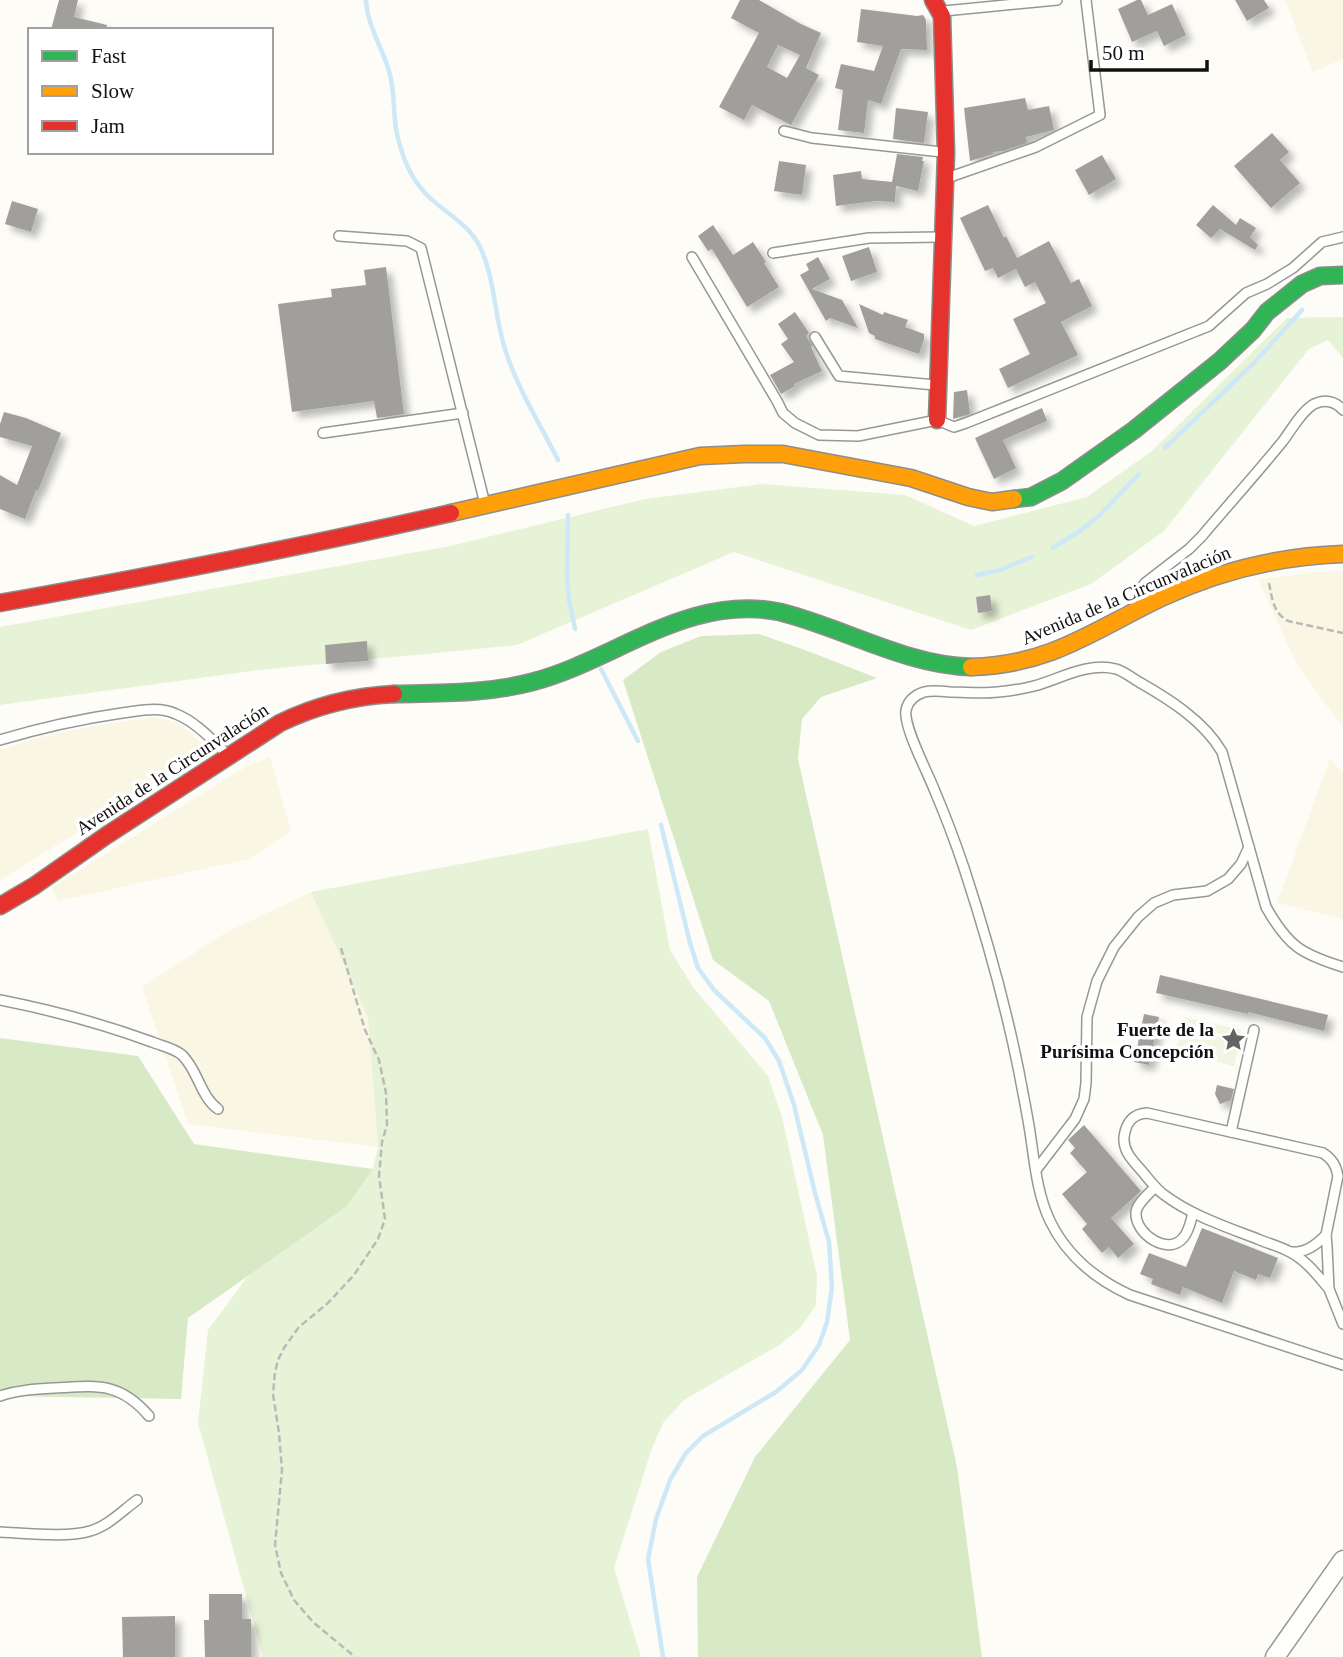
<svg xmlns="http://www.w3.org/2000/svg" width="1343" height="1657" font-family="'Times New Roman',serif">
	<defs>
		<filter id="shadow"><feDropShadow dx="6" dy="6" stdDeviation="3.5" flood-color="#0004"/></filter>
	</defs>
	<rect width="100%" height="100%" fill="#fdfcf7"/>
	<!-- farmland -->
	<g fill="#f9f7e4">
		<path d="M 1285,0 L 1343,0 L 1343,59 L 1313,72 Z"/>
		<path d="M 1328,571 L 1343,571 L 1343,726 L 1335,717 L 1297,665 L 1258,579 Z"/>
		<path d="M 154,717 L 178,723 L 211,750 L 0,880 L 0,750 L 37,738 L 93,726 Z"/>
		<path d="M 270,757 L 291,831 L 249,859 L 58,901 L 52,887 L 247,766 Z"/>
		<path d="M 1330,759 L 1343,773 L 1343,919 L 1277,903 Z"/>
		<path d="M 311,892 L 368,1018 L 378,1147 L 188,1124 L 142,987 L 225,933 Z"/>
	</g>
	<!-- green -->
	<g fill="#e7f3d7">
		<path d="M 1343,317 L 1343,358 L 1328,340 L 1309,349 L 1164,531 L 1091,584 L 971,630 L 734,552 L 517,645 L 260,670 L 0,705 L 0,627 L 450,546 L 645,499 L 762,484 L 905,495 L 974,526 L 1087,497 L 1152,451 L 1287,318 Z"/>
		<path d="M 648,829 L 670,950 L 693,987 L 768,1076 L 782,1117 L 817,1276 L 816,1305 L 801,1327 L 781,1344 L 684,1400 L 663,1423 L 651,1451 L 614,1568 L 641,1657 L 263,1657 L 198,1423 L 208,1330 L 248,1276 L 346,1207 L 373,1168 L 378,1147 L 368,1018 L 311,892 Z"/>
	</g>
	<!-- forest -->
	<g fill="#d8eac5">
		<path d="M 759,634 L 805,650 L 877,678 L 821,697 L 802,719 L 798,759 L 957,1467 L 982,1657 L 698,1657 L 697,1577 L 755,1457 L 850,1340 L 823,1135 L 769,1001 L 713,960 L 623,680 L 661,652 L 701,636 Z"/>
		<path d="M 0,1038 L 138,1056 L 194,1144 L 373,1169 L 346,1207 L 188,1318 L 181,1399 L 0,1396 Z"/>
	</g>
	<!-- pitch -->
	<path fill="#f0f6e1" d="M 1184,1017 L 1242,1030 L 1234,1066 L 1175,1052 Z"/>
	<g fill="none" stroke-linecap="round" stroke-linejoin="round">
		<!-- stream -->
		<g stroke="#cde8f7" stroke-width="4.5">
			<path d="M 366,0 C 367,25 382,47 389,71 C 395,90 393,110 396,129 C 400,149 407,171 420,187 C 437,210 467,220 480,247 C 496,280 494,320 507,355 C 519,391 541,426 558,460"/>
			<path d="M 1165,448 L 1254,363 L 1302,310"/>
			<path d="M 568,515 L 567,576 L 569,600 L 575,629"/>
			<path d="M 1053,548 L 1081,530 L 1099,516 L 1139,474"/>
			<path d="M 977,575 L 1000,570 L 1032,557"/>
			<path d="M 601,669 L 638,741"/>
			<path d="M 661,825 L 690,943 L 698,968 L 714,990 L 765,1038 L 779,1061 L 794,1105 L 815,1193 L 829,1242 L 832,1287 L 827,1322 L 819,1345 L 802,1370 L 776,1392 L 703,1436 L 686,1453 L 670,1480 L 656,1519 L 648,1559 L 663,1657"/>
		</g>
	</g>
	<!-- building -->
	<g fill="#a19f9c" fill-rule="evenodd" filter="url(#shadow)">
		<path d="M 59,0 L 78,0 L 74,17 L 107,25 L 106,30 L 51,30 Z"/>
		<path d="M 740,0 L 759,0 L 801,24 L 821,33 L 806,68 L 819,75 L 791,125 L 752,105 L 744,120 L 719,107 L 759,33 L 731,18 ZM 778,45 L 800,55 L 787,78 L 767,67 Z"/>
		<path d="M 1137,0 L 1141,0 L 1148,15 L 1172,4 L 1186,35 L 1164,46 L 1157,31 L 1132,42 L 1118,9 Z"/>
		<path d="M 1235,0 L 1264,0 L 1269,8 L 1247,21 Z"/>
		<path d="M 861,9 L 917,16 L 923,15 L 926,20 L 927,50 L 901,49 L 881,104 L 868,100 L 864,133 L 838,130 L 843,90 L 835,88 L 841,64 L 874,71 L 883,46 L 857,42 Z"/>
		<path d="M 1025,98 L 1028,110 L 1049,106 L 1054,130 L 1026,137 L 1027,143 L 1004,151 L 993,152 L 993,154 L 970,161 L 964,108 Z"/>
		<path d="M 896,108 L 928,112 L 924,143 L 893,139 Z"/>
		<path d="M 1272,133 L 1289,152 L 1280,160 L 1300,183 L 1271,208 L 1234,166 Z"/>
		<path d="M 897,154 L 923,157 L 922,161 L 924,161 L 918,191 L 896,186 L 895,202 L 876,201 L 836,206 L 833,175 L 861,171 L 862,179 L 892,182 Z"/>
		<path d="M 1102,155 L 1116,179 L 1089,195 L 1075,170 Z"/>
		<path d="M 779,161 L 806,165 L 802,195 L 774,191 Z"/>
		<path d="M 12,201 L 38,209 L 31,232 L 5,224 Z"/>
		<path d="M 988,205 L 1004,238 L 1006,236 L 1017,258 L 1049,241 L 1071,283 L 1079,279 L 1092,306 L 1061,322 L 1078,355 L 1008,388 L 999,369 L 1030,354 L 1013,319 L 1046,303 L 1035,282 L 1025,287 L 1016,269 L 998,278 L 993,268 L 985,271 L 960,218 Z"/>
		<path d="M 1213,205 L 1236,225 L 1240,218 L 1256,228 L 1250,237 L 1258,245 L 1255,250 L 1220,229 L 1211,238 L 1196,225 Z"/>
		<path d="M 713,225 L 733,255 L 753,242 L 766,262 L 764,263 L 779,287 L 747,307 L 712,249 L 708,251 L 698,236 Z"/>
		<path d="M 869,247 L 877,272 L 851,281 L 842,256 Z"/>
		<path d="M 818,257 L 830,279 L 812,289 L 842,300 L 858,328 L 830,318 L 826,321 L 800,275 L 809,270 L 806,264 Z"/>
		<path d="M 386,267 L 404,414 L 377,418 L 374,401 L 292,412 L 278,304 L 332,297 L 331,289 L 366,285 L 364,270 Z"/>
		<path d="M 859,304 L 883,315 L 884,312 L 908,320 L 905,327 L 924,334 L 924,339 L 919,354 L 875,339 L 875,336 L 869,333 Z"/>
		<path d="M 795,312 L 809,333 L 806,336 L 813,346 L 811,347 L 822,371 L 794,384 L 795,386 L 781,394 L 770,375 L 794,362 L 781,344 L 788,339 L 778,324 Z"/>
		<path d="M 967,390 L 970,414 L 953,419 L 954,392 Z"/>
		<path d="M 1042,408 L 1047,421 L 1003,440 L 1016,468 L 994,479 L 975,438 Z"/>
		<path d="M 4,412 L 26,418 L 61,433 L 38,491 L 36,490 L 25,519 L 0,509 L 0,475 L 17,485 L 32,446 L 0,437 L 0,424 Z"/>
		<path d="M 990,595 L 992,611 L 978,613 L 976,597 Z"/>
		<path d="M 367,641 L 368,661 L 326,664 L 325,645 Z"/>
		<path d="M 1160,975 L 1328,1015 L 1324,1031 L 1248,1012 L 1248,1014 L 1156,993 Z"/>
		<path d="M 1144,1014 L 1159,1017 L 1149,1065 L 1134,1062 Z"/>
		<path d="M 1217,1085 L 1234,1089 L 1231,1100 L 1220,1104 L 1215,1094 Z"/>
		<path d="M 1084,1125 L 1141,1191 L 1111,1218 L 1134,1244 L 1118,1258 L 1109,1247 L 1102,1253 L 1082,1229 L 1087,1224 L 1062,1194 L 1087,1172 L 1070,1153 L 1075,1148 L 1068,1140 Z"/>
		<path d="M 1202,1228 L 1278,1258 L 1270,1278 L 1258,1274 L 1256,1280 L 1234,1271 L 1222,1303 L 1183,1287 L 1180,1295 L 1151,1284 L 1153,1279 L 1140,1274 L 1149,1253 L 1186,1267 Z"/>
		<path d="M 209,1594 L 242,1594 L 242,1619 L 251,1619 L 251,1657 L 205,1657 L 204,1620 L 209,1620 Z"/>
		<path d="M 175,1616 L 175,1657 L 123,1657 L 122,1617 Z"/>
	</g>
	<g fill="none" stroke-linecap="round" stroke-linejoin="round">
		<defs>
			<g id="lane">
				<path d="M 944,11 L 1057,0"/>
				<path d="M 784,131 L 812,138 L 942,152"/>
				<path d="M 947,178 L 1036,147 L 1100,115 L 1086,0"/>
				<path d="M 339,236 L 407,241 L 421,248 L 485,504"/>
				<path d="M 773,253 L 869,238 L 942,237"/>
				<path d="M 692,257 L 777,401 L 783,413 L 795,423 L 819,435 L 858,436 L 937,420 L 954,427 L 966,423 L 1209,326 L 1246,293 L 1267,284 L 1293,268 L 1322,242 L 1343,237"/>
				<path d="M 815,337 L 839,376 L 935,385"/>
				<path d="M 323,433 L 463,413"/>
				<path d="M 1140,604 L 1138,600 L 1139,591 L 1145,583 L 1189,549 L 1202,536 C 1229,504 1257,473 1283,441 C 1292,429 1301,412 1314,404 C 1325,399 1335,401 1343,410"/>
				<path d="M 0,740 C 40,728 80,719 122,713 C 139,711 159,706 176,714 C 196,722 211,739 227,754"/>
				<path d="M 1343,967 C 1301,954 1288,946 1266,907 L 1222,752 C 1204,721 1169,699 1139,682 C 1131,677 1123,671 1116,669 C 1087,662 1060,679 1034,686 C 1022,689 1010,691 998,692 C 982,694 966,692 950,692 C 942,691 932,690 924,692 C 915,695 908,701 906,710 C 903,726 927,771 934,789 C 945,815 955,841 964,868 C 986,935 1005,1002 1019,1072 C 1023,1094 1028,1117 1031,1139 C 1035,1167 1038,1196 1050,1221 C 1067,1256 1095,1279 1130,1295 L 1343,1365"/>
				<path d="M 0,1000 C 51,1010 103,1024 152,1042 C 162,1046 174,1048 182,1055 C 198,1070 200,1096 218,1109"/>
				<path d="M 1231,1132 L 1254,1030"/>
				<path d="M 1036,1170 L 1075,1119 L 1084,1099 L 1086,1083 L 1087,1017 L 1097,981 L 1114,947 L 1138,917 L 1154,903 L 1173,895 L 1207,891 L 1228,879 L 1241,864 L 1249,847"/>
				<path d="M 1155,1187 C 1149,1194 1136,1204 1136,1213 C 1135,1234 1168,1256 1183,1238 C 1189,1232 1191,1220 1193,1213"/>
				<path d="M 1291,1252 C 1306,1253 1316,1245 1326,1235"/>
				<path d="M 1329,1289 C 1318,1276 1307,1261 1290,1252 C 1281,1247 1270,1244 1260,1240 C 1227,1227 1192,1216 1163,1194 C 1154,1187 1148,1178 1141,1170 C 1132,1160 1123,1151 1124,1137 C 1126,1123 1132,1114 1147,1113 L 1323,1153 C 1332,1159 1336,1165 1338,1176 L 1326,1235 L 1327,1246 L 1329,1289 L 1343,1324"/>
				<path d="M 0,1396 C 18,1390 36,1389 54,1388 C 96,1386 119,1381 149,1416"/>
				<path d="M 0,1532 C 24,1533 68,1538 90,1531 C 108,1526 122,1511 137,1500"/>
			</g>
			<path id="street" d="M 1275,1657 L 1343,1560"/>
			<g id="fast">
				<path d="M 1014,499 L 1031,497 L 1062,481 L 1134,430 L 1220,361 L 1253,330 L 1267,312 L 1302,284 L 1320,276 L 1343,275"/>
				<path d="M 394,694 C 440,693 486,694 532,682 C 616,660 688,593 780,612 C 844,628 905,665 971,667"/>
			</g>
			<g id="slow">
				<path d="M 451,513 L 700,456 L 744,454 L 783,454 L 911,478 L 968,497 L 992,502 L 1014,499"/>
				<path d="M 971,667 C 1051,665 1094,630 1161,598 C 1219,571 1279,556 1343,554"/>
			</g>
			<g id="jam">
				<path d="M 933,0 L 942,16 L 946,153 L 937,420"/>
				<path d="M 0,603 C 151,576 302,547 451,513"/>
				<path d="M 0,906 L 34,886 L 107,835 L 280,723 C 317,705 353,696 394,694"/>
			</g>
		</defs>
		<!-- lane casing -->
		<use href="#lane" stroke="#979795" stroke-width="12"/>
		<!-- street casing -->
		<use href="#street" stroke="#979795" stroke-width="21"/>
		<!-- fast casing -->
		<use href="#fast" stroke="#8e8d8b" stroke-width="19"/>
		<!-- slow casing -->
		<use href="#slow" stroke="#8e8d8b" stroke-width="19"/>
		<!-- jam casing -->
		<use href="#jam" stroke="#8e8d8b" stroke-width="19"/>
		<!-- path -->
		<g stroke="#b9b9b8" stroke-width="2.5" stroke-dasharray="7 3.5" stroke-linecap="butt">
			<path d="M 1269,583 C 1272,598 1273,613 1288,621 L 1343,633"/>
			<path d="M 341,948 L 365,1030 L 379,1060 L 386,1093 L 387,1125 L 382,1142 L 379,1176 L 385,1219 L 378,1239 L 354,1275 L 328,1303 L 299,1327 L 284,1348 L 278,1360 L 275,1372 L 273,1394 L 279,1433 L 282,1470 L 275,1545 L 281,1573 L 294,1600 L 313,1622 L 355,1657"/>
		</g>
		<!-- lane -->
		<use href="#lane" stroke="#fffffe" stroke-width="9"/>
		<!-- street -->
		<use href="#street" stroke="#fffffe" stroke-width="18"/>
		<!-- fast -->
		<use href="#fast" stroke="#30b455" stroke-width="16"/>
		<!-- slow -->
		<use href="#slow" stroke="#ff9f0a" stroke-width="16"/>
		<!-- jam -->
		<use href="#jam" stroke="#e5322d" stroke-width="16"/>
	</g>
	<!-- icons -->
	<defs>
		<symbol id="sight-bare" viewBox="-9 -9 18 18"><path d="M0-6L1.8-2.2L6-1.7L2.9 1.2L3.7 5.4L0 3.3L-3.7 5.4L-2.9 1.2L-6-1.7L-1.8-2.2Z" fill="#646362" stroke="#fff" stroke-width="2.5" paint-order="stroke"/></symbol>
	</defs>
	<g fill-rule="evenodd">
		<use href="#sight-bare" x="1216" y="1022" width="35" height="35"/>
	</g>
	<g text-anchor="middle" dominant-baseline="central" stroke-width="7" stroke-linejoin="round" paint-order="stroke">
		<!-- street labels -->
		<g font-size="19" fill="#111" stroke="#fff">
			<text transform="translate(1126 595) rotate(-23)">Avenida de la Circunvalación</text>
			<text transform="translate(172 769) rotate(-33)">Avenida de la Circunvalación</text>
		</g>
		<!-- poi labels -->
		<g font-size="19" font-weight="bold" fill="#111" stroke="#fff" text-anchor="end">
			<text x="1214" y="1029">Fuerte de la<tspan x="1214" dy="22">Purísima Concepción</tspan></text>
		</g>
	</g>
	<!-- legend -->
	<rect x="28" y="28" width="245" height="126" fill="#ffffff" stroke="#a0a0a0" stroke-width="2"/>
	<rect x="42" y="51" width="35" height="10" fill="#30b455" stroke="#a0a0a0" stroke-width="2"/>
	<text x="91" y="63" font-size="21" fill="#111111">Fast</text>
	<rect x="42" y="86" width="35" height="10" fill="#ff9f0a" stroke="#a0a0a0" stroke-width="2"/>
	<text x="91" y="98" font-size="21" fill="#111111">Slow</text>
	<rect x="42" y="121" width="35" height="10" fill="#e5322d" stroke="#a0a0a0" stroke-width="2"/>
	<text x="91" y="133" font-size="21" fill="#111111">Jam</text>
	<!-- scale -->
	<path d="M1091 60v10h116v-10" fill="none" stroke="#111111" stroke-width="3.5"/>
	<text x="1102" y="60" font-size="21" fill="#111111" stroke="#ffffff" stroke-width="5" paint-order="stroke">50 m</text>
</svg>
